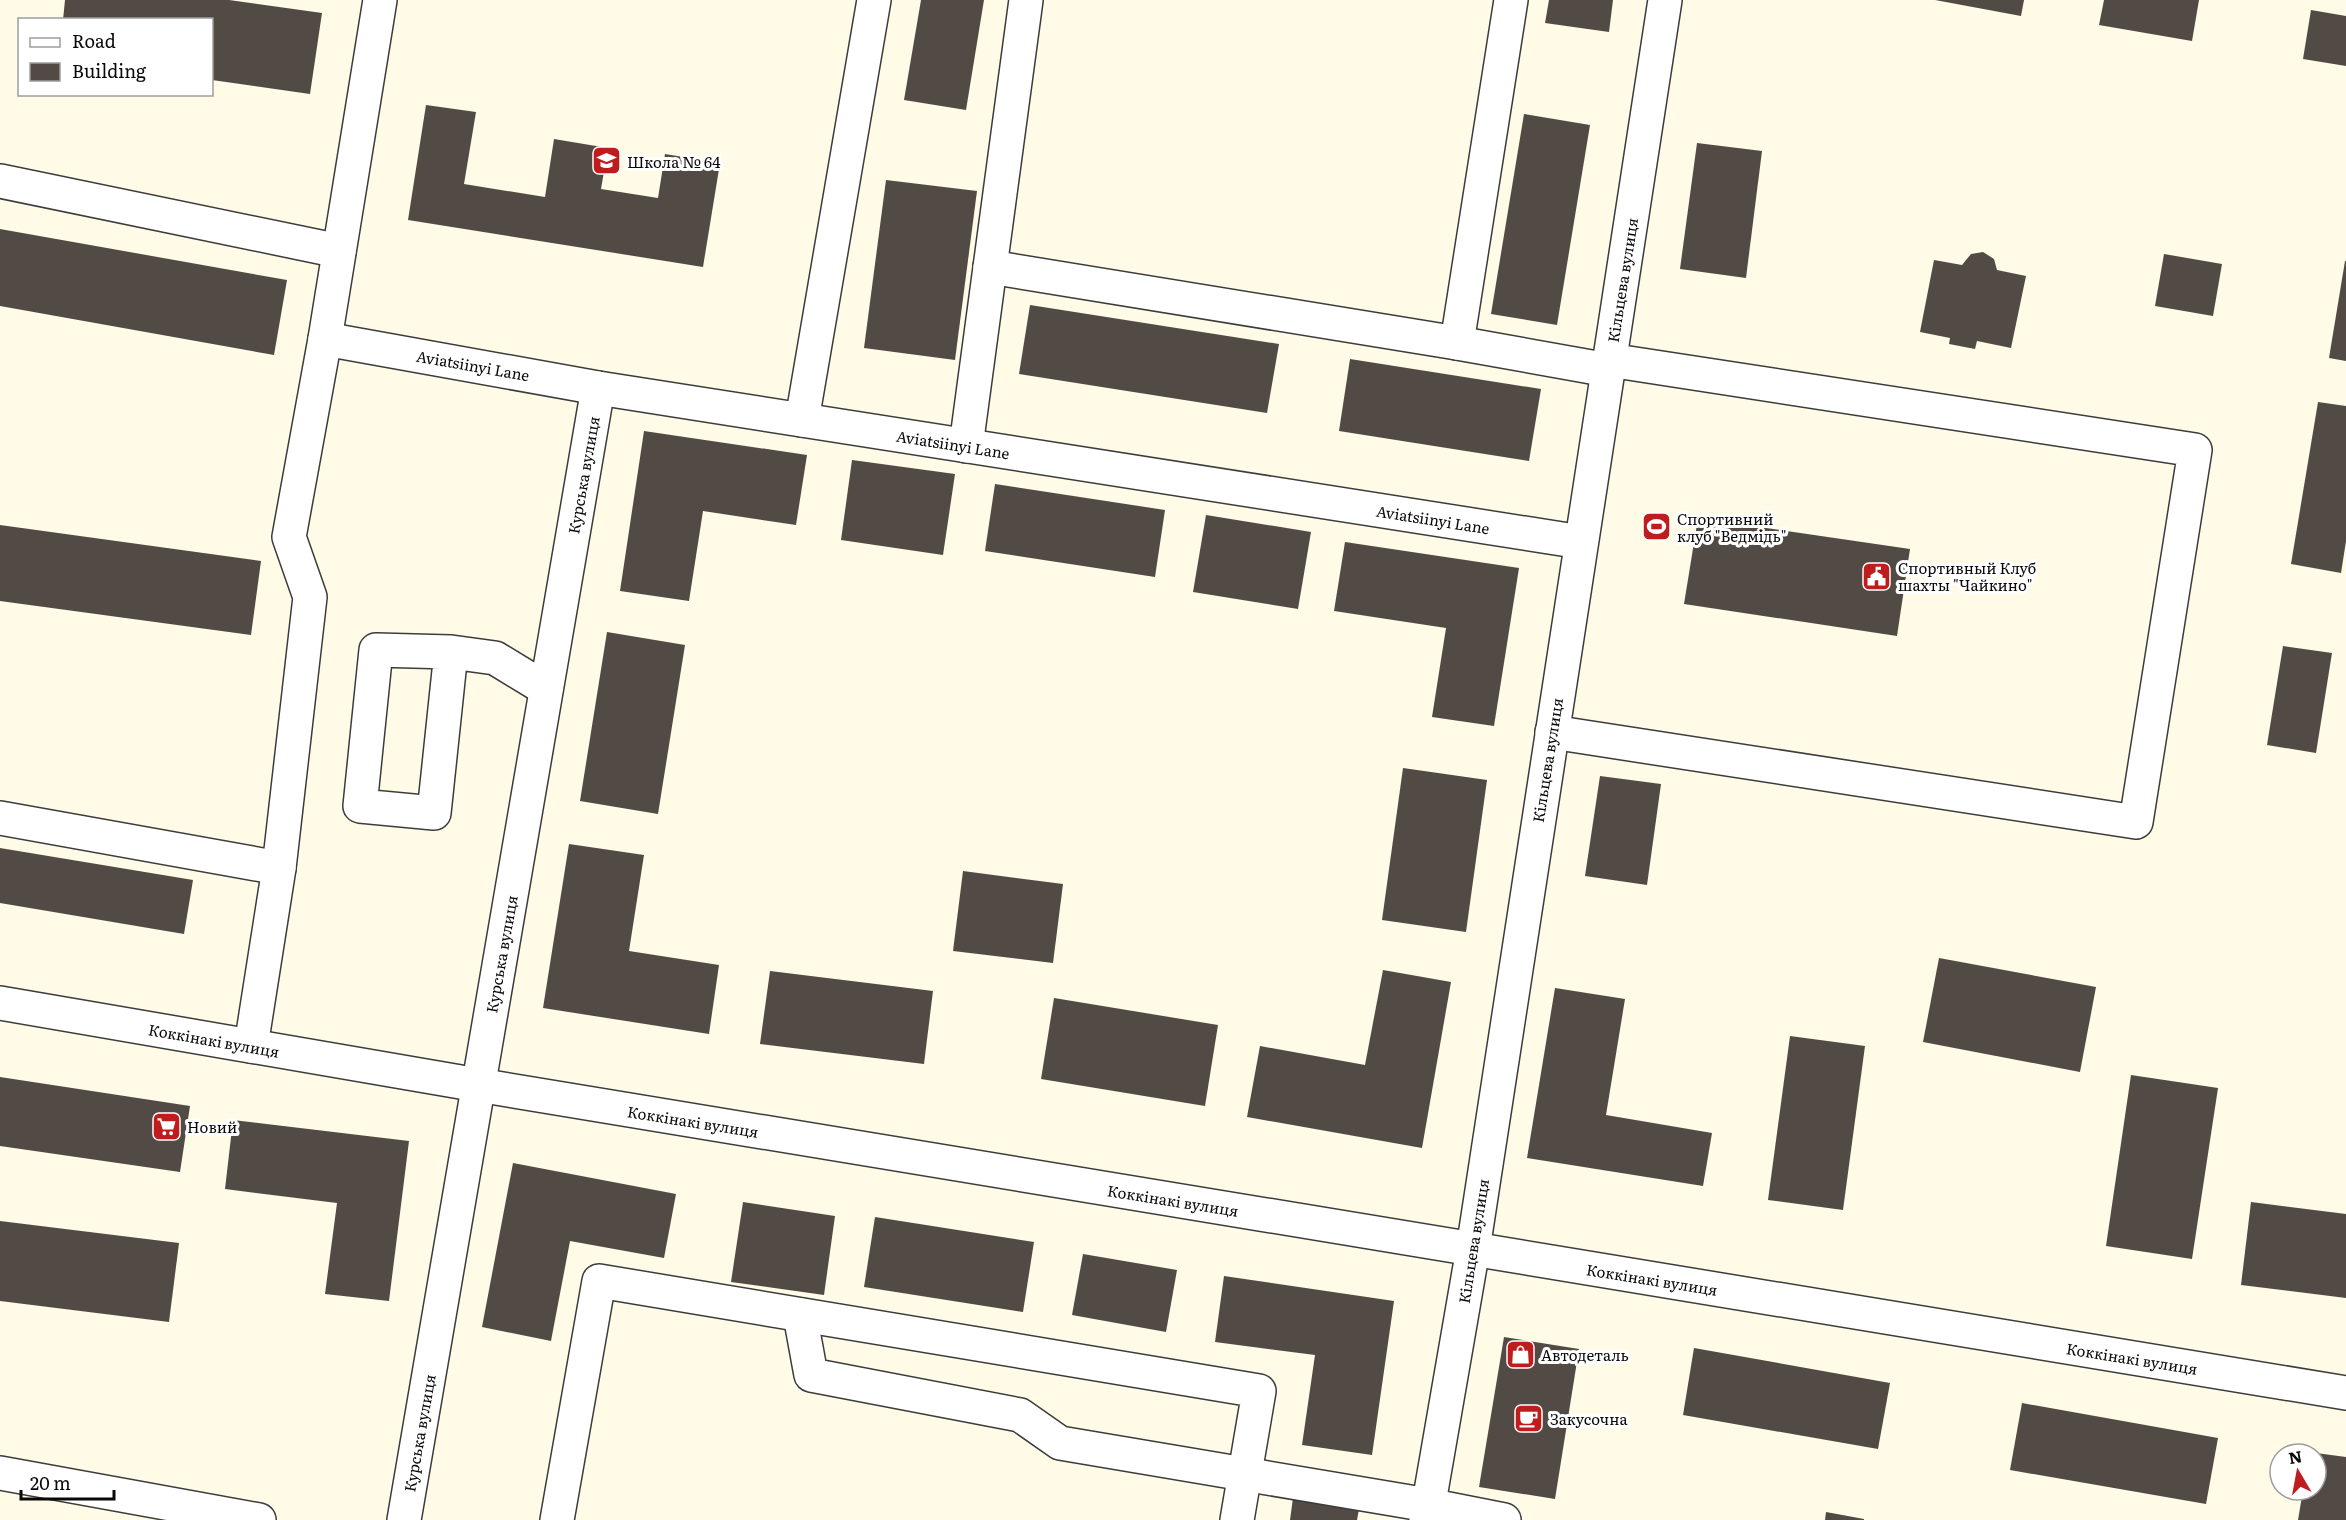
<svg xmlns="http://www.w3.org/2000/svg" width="2346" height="1520" font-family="Literata,serif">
	<rect width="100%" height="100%" fill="#fffbe6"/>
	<!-- building -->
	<g fill="#524b45">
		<path d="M 65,0 L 229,0 L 322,13 L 310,94 L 212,80 L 212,20 L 63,20 Z"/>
		<path d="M 921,0 L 984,0 L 966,110 L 904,100 Z"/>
		<path d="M 1549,0 L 1613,0 L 1609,32 L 1545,23 Z"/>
		<path d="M 1935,0 L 2024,0 L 2021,16 Z"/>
		<path d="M 2104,0 L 2199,0 L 2192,41 L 2099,25 Z"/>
		<path d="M 2311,10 L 2346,16 L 2346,66 L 2303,59 Z"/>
		<path d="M 426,105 L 476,112 L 464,184 L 545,197 L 554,139 L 608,148 L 601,189 L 658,198 L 665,154 L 720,163 L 703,267 L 408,220 Z"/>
		<path d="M 1524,114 L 1590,125 L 1557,325 L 1491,314 Z"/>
		<path d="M 1697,143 L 1762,151 L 1746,278 L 1680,269 Z"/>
		<path d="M 886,180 L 977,191 L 955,360 L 864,348 Z"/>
		<path d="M 0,229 L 287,280 L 274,355 L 0,306 Z"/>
		<path d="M 1983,252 L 1994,259 L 1997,270 L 2026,276 L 2011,348 L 1977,341 L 1975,349 L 1949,344 L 1950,338 L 1920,332 L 1934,260 L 1962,265 L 1971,254 Z"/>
		<path d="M 2164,254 L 2222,264 L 2213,316 L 2155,306 Z"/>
		<path d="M 2345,261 L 2346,261 L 2346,361 L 2329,358 Z"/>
		<path d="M 1030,305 L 1279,344 L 1267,413 L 1019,374 Z"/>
		<path d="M 1350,359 L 1541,389 L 1529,461 L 1339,431 Z"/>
		<path d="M 2318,402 L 2346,406 L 2346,541 L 2341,573 L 2291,564 Z"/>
		<path d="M 644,431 L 807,455 L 796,525 L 703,511 L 689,601 L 620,591 Z"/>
		<path d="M 852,460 L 955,474 L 943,555 L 841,540 Z"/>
		<path d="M 995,484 L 1165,510 L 1155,577 L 985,551 Z"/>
		<path d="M 1206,515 L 1311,532 L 1298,609 L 1193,592 Z"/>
		<path d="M 1698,518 L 1910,549 L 1897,636 L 1684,604 Z"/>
		<path d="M 0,525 L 261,561 L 251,635 L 0,601 Z"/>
		<path d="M 1345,542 L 1519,568 L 1494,726 L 1432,717 L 1446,628 L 1334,611 Z"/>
		<path d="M 607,632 L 685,645 L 658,814 L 580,801 Z"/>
		<path d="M 2283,646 L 2332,653 L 2316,753 L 2267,745 Z"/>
		<path d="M 1403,768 L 1487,780 L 1466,932 L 1382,920 Z"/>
		<path d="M 1600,776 L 1661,784 L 1647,885 L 1585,876 Z"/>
		<path d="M 569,844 L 644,855 L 629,951 L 719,965 L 709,1034 L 543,1008 Z"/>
		<path d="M 0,848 L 193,880 L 184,934 L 0,903 Z"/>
		<path d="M 963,871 L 1063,884 L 1053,963 L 953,951 Z"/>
		<path d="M 1939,958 L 2096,987 L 2080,1072 L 1923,1042 Z"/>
		<path d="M 1383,970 L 1451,982 L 1422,1148 L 1247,1117 L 1260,1046 L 1365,1065 Z"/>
		<path d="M 770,971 L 933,991 L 924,1064 L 760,1044 Z"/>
		<path d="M 1555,988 L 1625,999 L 1606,1115 L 1712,1133 L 1703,1186 L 1527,1158 Z"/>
		<path d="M 1054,998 L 1218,1025 L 1205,1106 L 1041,1079 Z"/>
		<path d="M 1790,1036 L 1865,1046 L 1843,1210 L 1768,1200 Z"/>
		<path d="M 2131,1075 L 2218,1088 L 2192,1259 L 2106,1246 Z"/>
		<path d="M 0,1077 L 190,1106 L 180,1172 L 0,1146 Z"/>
		<path d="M 233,1120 L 409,1141 L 389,1301 L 325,1294 L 337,1203 L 225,1189 Z"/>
		<path d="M 513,1163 L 676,1194 L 664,1258 L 570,1241 L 551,1341 L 482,1327 Z"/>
		<path d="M 743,1202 L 835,1216 L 824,1295 L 731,1282 Z"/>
		<path d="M 2251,1202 L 2346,1214 L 2346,1298 L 2241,1285 Z"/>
		<path d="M 875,1217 L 1034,1242 L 1023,1312 L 864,1287 Z"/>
		<path d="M 0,1221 L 179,1243 L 169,1322 L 0,1301 Z"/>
		<path d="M 1083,1254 L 1177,1270 L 1166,1332 L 1072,1315 Z"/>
		<path d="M 1224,1276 L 1394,1301 L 1372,1455 L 1302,1445 L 1315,1355 L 1215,1342 Z"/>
		<path d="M 1504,1337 L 1579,1349 L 1555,1499 L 1479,1487 Z"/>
		<path d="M 1694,1348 L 1890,1383 L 1878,1449 L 1683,1415 Z"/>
		<path d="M 2022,1403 L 2218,1438 L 2206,1504 L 2010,1470 Z"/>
		<path d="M 2316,1453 L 2346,1457 L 2346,1520 L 2298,1520 L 2303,1490 L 2316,1490 Z"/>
		<path d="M 1293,1498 L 1359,1509 L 1357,1520 L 1290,1520 Z"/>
		<path d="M 1826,1512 L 1864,1519 L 1864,1520 L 1825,1520 Z"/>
	</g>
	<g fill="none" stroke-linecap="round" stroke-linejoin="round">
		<defs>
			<g id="minor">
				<path d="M 0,181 L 339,251"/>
				<path d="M 990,267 L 1457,343 L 1511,0"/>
				<path d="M 325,339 L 598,388 L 1581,542"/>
				<path d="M 1457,343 L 1608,370"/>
				<path d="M 802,420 L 874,0"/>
				<path d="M 966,446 L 1026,0"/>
				<path d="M 451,652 L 376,650 L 360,806 L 434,813 L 451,652 L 495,658 L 546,689"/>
				<path d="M 1552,732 L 2136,822 L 2195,450 L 1609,360"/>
				<path d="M 0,818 L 279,868"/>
				<path d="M 0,1003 L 478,1085 L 2346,1393"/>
				<path d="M 251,1046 L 279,868 L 310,597 L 289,537 L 325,339 L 380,0"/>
				<path d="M 800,1315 L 811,1375 L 1020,1415 L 1060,1443 L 1428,1505 L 1504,1520"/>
				<path d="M 0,1473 L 259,1520"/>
				<path d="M 404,1520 L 598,388"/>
				<path d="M 557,1520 L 599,1281 L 1259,1391 L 1237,1520"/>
				<path d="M 1426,1520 L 1473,1249 L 1665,0"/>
			</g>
		</defs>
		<!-- minor casing -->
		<use href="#minor" stroke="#3c3c3c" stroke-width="36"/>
		<!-- minor -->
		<use href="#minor" stroke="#fff" stroke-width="33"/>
	</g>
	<!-- icons -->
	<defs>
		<symbol id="school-square" viewBox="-11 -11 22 22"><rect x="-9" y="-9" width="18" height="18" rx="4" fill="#bf1c1e" stroke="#fff"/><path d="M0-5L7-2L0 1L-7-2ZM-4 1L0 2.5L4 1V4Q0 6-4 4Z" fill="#fff"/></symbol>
		<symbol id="stadium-square" viewBox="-11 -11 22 22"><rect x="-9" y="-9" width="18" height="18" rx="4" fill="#bf1c1e" stroke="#fff"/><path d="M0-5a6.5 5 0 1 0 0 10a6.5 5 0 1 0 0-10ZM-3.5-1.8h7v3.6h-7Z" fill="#fff"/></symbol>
		<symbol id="civic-square" viewBox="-11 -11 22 22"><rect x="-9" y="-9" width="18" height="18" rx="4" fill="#bf1c1e" stroke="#fff"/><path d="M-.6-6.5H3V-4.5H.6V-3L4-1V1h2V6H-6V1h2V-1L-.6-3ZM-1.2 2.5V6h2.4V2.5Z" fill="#fff"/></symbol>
		<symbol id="supermarket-square" viewBox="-11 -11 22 22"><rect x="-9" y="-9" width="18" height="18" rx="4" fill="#bf1c1e" stroke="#fff"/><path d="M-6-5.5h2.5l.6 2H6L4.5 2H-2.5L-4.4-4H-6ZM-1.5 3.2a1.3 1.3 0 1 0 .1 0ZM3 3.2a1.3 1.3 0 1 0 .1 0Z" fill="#fff"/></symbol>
		<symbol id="shop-square" viewBox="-11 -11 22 22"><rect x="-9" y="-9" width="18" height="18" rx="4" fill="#bf1c1e" stroke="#fff"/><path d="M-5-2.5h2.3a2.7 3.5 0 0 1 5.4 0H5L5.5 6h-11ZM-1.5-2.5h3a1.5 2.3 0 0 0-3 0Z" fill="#fff"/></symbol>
		<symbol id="cafe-square" viewBox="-11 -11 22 22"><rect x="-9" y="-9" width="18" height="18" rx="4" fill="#bf1c1e" stroke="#fff"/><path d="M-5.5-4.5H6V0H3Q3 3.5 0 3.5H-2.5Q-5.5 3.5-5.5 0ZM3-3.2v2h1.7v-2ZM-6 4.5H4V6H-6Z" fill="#fff"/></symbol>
	</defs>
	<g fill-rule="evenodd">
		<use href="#school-square" x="590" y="144" width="33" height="33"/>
		<use href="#stadium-square" x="1640" y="510" width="33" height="33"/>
		<use href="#civic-square" x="1860" y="560" width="33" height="33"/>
		<use href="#supermarket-square" x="150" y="1110" width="33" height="33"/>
		<use href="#shop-square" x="1504" y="1338" width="33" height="33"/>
		<use href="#cafe-square" x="1512" y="1402" width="33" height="33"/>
	</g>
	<g text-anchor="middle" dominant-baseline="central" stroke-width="6" stroke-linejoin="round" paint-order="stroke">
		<!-- poi labels -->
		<g font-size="15" fill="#090909" stroke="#fff" text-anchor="start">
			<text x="627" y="161">Школа № 64</text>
			<text x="1677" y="518">Спортивний<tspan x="1677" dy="17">клуб "Ведмідь"</tspan></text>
			<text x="1898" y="567">Спортивный Клуб<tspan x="1898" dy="17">шахты "Чайкино"</tspan></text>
			<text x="187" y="1126">Новий</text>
			<text x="1541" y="1354">Автодеталь</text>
			<text x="1550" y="1418">Закусочна</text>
		</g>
		<!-- street labels -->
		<g font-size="15" fill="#090909" stroke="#fff">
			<text transform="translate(1622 280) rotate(-81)">Кільцева вулиця</text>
			<text transform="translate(473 365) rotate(10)">Aviatsiinyi Lane</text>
			<text transform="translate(953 444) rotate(9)">Aviatsiinyi Lane</text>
			<text transform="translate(583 475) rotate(-80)">Курська вулиця</text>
			<text transform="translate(1433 519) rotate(9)">Aviatsiinyi Lane</text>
			<text transform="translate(1547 760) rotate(-81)">Кільцева вулиця</text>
			<text transform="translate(501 954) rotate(-80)">Курська вулиця</text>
			<text transform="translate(214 1040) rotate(10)">Коккінакі вулиця</text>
			<text transform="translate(693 1121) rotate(9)">Коккінакі вулиця</text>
			<text transform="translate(1173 1200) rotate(9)">Коккінакі вулиця</text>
			<text transform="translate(1473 1241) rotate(-81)">Кільцева вулиця</text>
			<text transform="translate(1652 1279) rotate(9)">Коккінакі вулиця</text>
			<text transform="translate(2132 1358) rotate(9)">Коккінакі вулиця</text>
			<text transform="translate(419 1433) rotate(-80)">Курська вулиця</text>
		</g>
	</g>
	<!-- legend -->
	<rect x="18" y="18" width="195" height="78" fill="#ffffff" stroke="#9d9d9d" stroke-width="1.5"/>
	<rect x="30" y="38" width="30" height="9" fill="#ffffff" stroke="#9d9d9d" stroke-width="1.5"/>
	<text x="72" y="48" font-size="18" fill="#090909">Road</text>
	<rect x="30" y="63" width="30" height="18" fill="#524b45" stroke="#9d9d9d" stroke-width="1.5"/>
	<text x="72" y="78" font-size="18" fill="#090909">Building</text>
	<!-- north arrow -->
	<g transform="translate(2298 1472) rotate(350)"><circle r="28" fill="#ffffff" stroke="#9d9d9d" stroke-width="1.5"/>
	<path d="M0-4.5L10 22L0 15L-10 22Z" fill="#bf1c1e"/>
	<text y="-9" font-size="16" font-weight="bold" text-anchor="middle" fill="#090909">N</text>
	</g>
	<!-- scale -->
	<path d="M21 1490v9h93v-9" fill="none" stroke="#090909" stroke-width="3"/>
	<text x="30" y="1490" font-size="18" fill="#090909" stroke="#ffffff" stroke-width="4.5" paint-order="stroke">20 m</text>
</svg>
